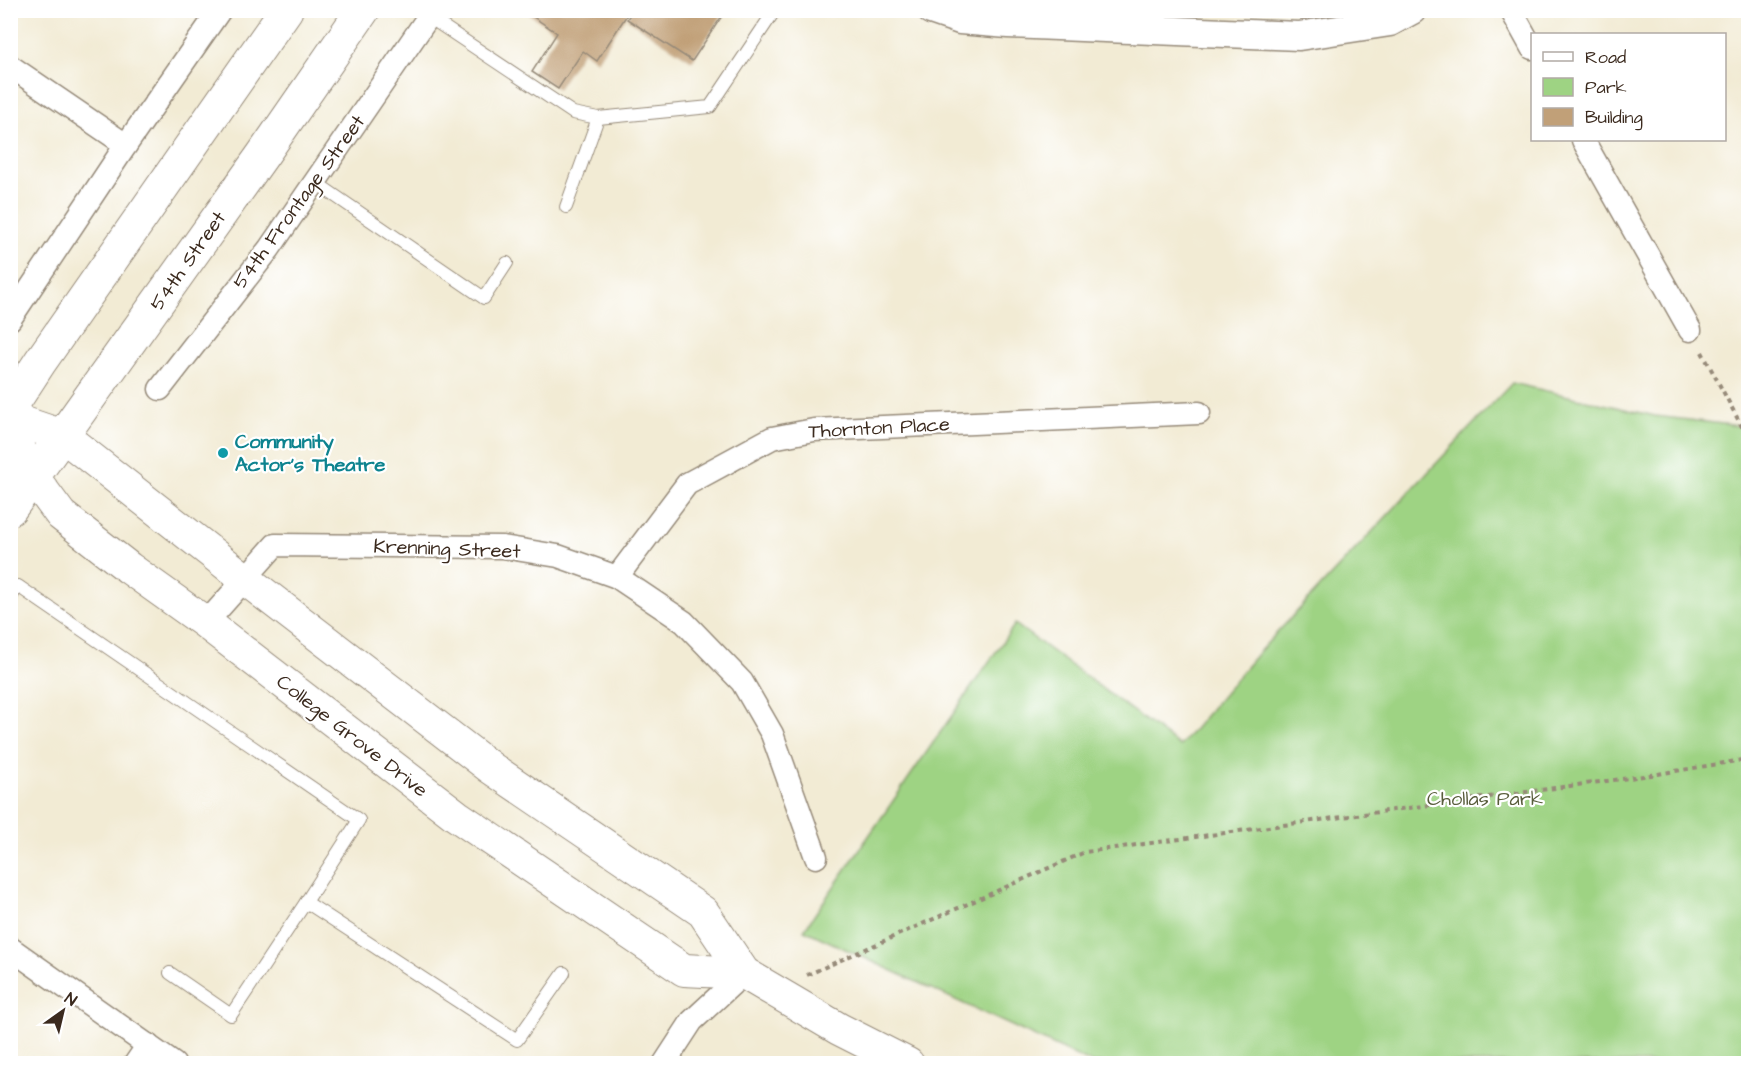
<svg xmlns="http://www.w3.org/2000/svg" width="1759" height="1074" font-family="'Architects Daughter',sans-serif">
	<rect width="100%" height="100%" fill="#fff"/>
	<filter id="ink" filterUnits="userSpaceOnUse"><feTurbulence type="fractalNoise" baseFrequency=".0167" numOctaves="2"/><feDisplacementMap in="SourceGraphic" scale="12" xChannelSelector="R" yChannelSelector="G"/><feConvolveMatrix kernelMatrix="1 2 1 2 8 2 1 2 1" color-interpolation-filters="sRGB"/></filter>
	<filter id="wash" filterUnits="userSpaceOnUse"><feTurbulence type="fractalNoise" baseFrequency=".008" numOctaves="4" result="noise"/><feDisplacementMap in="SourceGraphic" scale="24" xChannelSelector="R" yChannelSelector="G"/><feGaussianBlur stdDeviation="1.35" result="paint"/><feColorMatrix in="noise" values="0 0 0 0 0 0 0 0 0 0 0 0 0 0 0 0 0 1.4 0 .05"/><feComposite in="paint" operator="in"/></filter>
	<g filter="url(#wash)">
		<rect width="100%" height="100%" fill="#f2ebd4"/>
		<!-- green -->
		<path fill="#9ed383" stroke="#6c7e50" stroke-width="1.5" d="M 1512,383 L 1655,416 L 1748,427 L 1748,1063 L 1092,1063 L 804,930 L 1015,624 L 1180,746 L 1258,653 Z"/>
		<g id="blocks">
			<!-- building -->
			<g fill="#c1a078">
				<path d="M 523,10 L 630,10 L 597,61 L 583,51 L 558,89 L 532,72 L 557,33 Z"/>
				<path d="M 633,10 L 726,10 L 692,61 L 627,19 Z"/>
			</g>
		</g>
	</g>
	<g filter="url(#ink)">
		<use href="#blocks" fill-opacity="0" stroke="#968a79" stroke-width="1.5"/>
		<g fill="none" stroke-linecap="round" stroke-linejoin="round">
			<defs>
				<g id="service">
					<path d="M 429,17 L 573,113 L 598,118 L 710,107 L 775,10"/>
					<path d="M 315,182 L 484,298 L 507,263"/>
					<path d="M 566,207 L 598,118"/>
					<path d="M 10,598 L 18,586 L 359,820 L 306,902"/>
					<path d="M 170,973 L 231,1015 L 306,902 L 517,1040 L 564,973"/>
				</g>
				<g id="minor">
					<path d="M 1511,10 L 1532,48"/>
					<path d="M 10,66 L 126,145"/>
					<path d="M 1583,140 L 1690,330"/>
					<path d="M 10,319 L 126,145 L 220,10"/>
					<path d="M 160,389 L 269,249 L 433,10"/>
					<path d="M 617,577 L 687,484 L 772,438 L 814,430 L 1199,413"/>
					<path d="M 206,623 L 275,545 L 503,547 L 558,556 L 617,577 L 684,622 L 742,682 L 772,734 L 816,857"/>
					<path d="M 10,948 L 174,1064"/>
					<path d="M 135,1064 L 148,1045"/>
					<path d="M 664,1064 L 692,1021 L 744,973"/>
				</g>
				<path id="tertiary" d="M 931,10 L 960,20 L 1008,24 L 1299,36 L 1390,22 L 1412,10"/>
				<g id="secondary">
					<path d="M 10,418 L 63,436 L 245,579 L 491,768 L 703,912 L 744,973 L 839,1029 L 908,1064"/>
					<path d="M 10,428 L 33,477 L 61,515 L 129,568 L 206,623 L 457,816 L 684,970 L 744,973"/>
				</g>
				<g id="primary">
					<path d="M 10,408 L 40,362 L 286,10"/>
					<path d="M 10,509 L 262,156 L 363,10"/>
				</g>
			</defs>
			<!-- service casing -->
			<use href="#service" stroke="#968a79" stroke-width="14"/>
			<!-- minor casing -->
			<use href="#minor" stroke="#968a79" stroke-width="25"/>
			<!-- tertiary casing -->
			<use href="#tertiary" stroke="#968a79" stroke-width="31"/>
			<!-- secondary casing -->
			<use href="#secondary" stroke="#968a79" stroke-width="34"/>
			<!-- primary casing -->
			<use href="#primary" stroke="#968a79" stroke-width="35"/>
			<!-- path -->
			<g stroke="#968a79" stroke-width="4" stroke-dasharray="4.5 4.5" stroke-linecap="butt">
				<path d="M 1702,352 L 1748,438"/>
				<path d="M 807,975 L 1085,852 L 1658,774 L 1748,759"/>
			</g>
			<!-- service -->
			<use href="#service" stroke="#fff" stroke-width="12"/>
			<!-- minor -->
			<use href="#minor" stroke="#fff" stroke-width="22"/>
			<!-- tertiary -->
			<use href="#tertiary" stroke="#fff" stroke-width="28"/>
			<!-- secondary -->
			<use href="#secondary" stroke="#fff" stroke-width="32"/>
			<!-- primary -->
			<use href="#primary" stroke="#fff" stroke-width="33"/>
		</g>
	</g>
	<!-- markers -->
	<circle fill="#0f9aa8" stroke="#fff" stroke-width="2" cx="223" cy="453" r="6"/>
	<g text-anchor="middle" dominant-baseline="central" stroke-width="4.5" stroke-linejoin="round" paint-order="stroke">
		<!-- street labels -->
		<g font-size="20" fill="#3b2a1e" stroke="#fff">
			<text transform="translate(299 202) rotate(-54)">54th Frontage Street</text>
			<text transform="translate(188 261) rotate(-55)">54th Street</text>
			<text transform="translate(879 428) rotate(-3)">Thornton Place</text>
			<text transform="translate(447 549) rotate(2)">Krenning Street</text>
			<text transform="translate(352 736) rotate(38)">College Grove Drive</text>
		</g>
		<!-- culture labels -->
		<g font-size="20" font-weight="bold" fill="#0d838f" stroke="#fff" text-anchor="start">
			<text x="235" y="442">Community<tspan x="235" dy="23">Actor's Theatre</tspan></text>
		</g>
		<!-- park labels -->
		<g font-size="20" fill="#595d3c" stroke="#fff">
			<text x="1485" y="799">Chollas Park</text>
		</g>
	</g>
	<!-- margin -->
	<rect width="1759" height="1074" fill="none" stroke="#fff" stroke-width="36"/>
	<!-- legend -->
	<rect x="1531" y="33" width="195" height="108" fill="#ffffff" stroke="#b1aaa5" stroke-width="1.5"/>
	<rect x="1543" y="52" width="30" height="9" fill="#ffffff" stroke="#b1aaa5" stroke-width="1.5"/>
	<text x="1585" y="63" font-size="18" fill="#3b2a1e">Road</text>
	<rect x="1543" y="78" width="30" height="18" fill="#9ed383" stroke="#b1aaa5" stroke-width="1.5"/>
	<text x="1585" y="93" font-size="18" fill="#3b2a1e">Park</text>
	<rect x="1543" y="108" width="30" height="18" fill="#c1a078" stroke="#b1aaa5" stroke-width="1.5"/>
	<text x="1585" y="123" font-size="18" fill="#3b2a1e">Building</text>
	<!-- north arrow -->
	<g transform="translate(63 1011) rotate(34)" stroke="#ffffff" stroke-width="4.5" paint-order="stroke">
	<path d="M0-4.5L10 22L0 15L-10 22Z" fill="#3b2a1e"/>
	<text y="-9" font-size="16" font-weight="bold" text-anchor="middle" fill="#3b2a1e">N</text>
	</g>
</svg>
